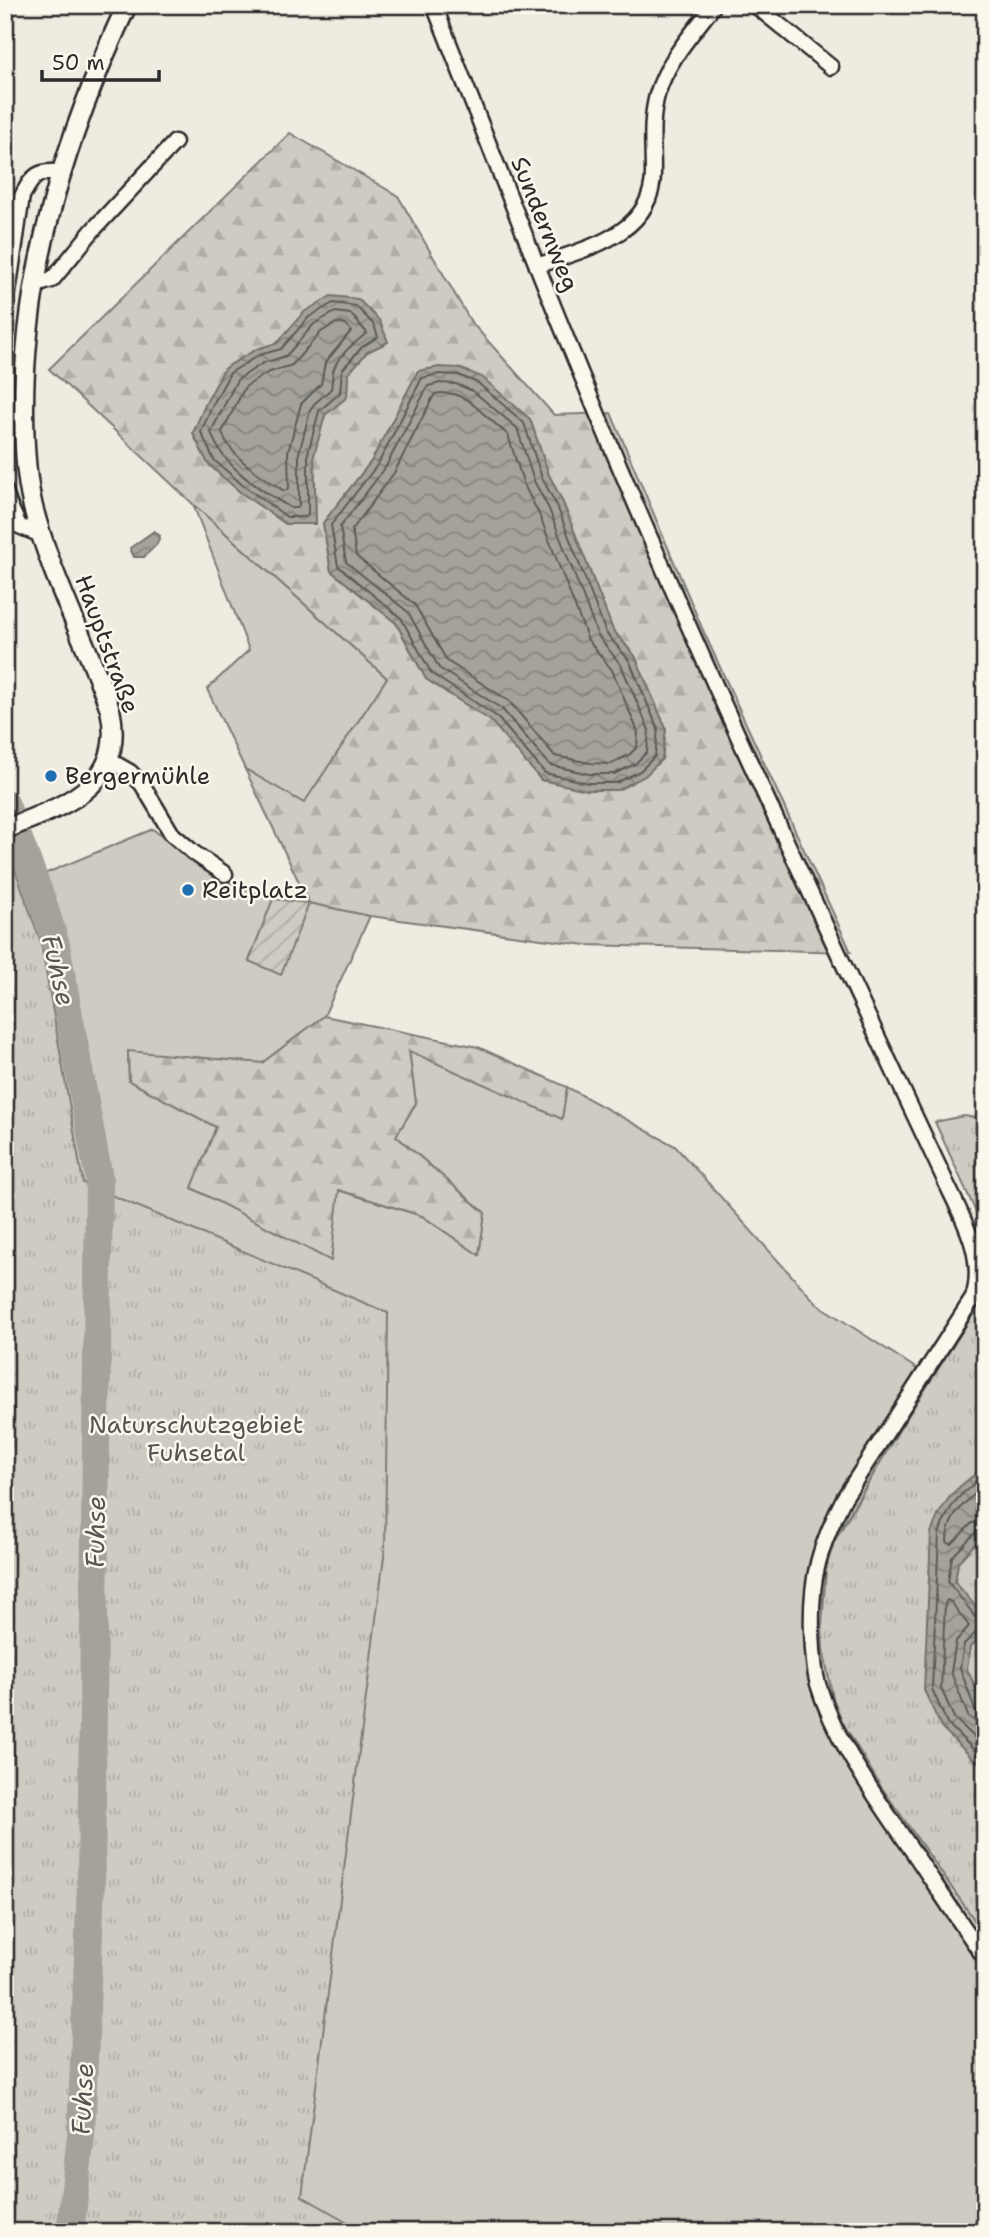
<svg xmlns="http://www.w3.org/2000/svg" width="990" height="2237" font-family="'Shantell Sans',sans-serif">
	<defs>
		<pattern id="forest-firs" width="22" height="20" patternUnits="userSpaceOnUse" patternTransform="scale(1.75)"><rect width="22" height="20" fill="#cecbc2"/><path d="M5 1l3.5 6h-7zM16 11l3.5 6h-7z" fill="#b1aea7"/></pattern>
		<pattern id="park-tufts" width="24" height="20" patternUnits="userSpaceOnUse" patternTransform="scale(1.75)"><rect width="24" height="20" fill="#cecbc2"/><path d="M3 7l-1-3M5 7V3M7 7l1-3M15 17l-1-3M17 17v-4M19 17l1-3" fill="none" stroke="#b1aea7"/></pattern>
		<pattern id="garden-furrows" width="10" height="10" patternUnits="userSpaceOnUse" patternTransform="scale(1.75)"><rect width="10" height="10" fill="#cecbc2"/><path d="M-1 1l2-2M0 10L10 0M9 11l2-2" fill="none" stroke="#b1aea7"/></pattern>
		<pattern id="water-waves" width="16" height="10" patternUnits="userSpaceOnUse" patternTransform="scale(1.75)"><rect width="16" height="10" fill="#a4a29a"/><path d="M0 5q4-4 8 0t8 0" fill="none" stroke="#86847e"/></pattern>
	</defs>
	<rect width="100%" height="100%" fill="#eeebe0"/>
	<filter id="ink" filterUnits="userSpaceOnUse"><feTurbulence type="fractalNoise" baseFrequency=".0143" numOctaves="2"/><feDisplacementMap in="SourceGraphic" scale="14" xChannelSelector="R" yChannelSelector="G"/><feConvolveMatrix kernelMatrix="1 2 1 2 8 2 1 2 1" color-interpolation-filters="sRGB"/></filter>
	<g filter="url(#ink)">
		<!-- grass -->
		<g fill="#cecbc2" stroke="#7c7b76" stroke-width="2">
			<path d="M 193,504 L 387,678 L 304,804 L 245,769 L 207,689 L 249,650 Z"/>
			<path d="M 153,829 L 173,846 L 224,881 L 273,899 L 249,961 L 280,974 L 309,903 L 370,916 L 324,1016 L 262,1063 L 128,1052 L 129,1081 L 216,1127 L 192,1188 L 331,1260 L 338,1190 L 422,1216 L 479,1255 L 485,1213 L 396,1136 L 416,1103 L 409,1050 L 562,1118 L 567,1087 L 675,1146 L 817,1304 L 931,1378 L 853,1507 L 834,1542 L 823,1598 L 823,1649 L 833,1698 L 843,1724 L 880,1785 L 985,1935 L 985,2232 L 5,2232 L 5,851 L 15,847 L 51,947 L 95,1179 L 80,1792 L 104,1178 L 63,945 L 39,876 Z"/>
		</g>
		<!-- forest -->
		<g fill="url(#forest-firs)" stroke="#7c7b76" stroke-width="2" fill-rule="evenodd">
			<path d="M 290,133 L 398,196 L 471,322 L 554,415 L 611,413 L 702,628 L 851,952 L 586,945 L 370,916 L 309,903 L 245,769 L 304,803 L 387,678 L 193,504 L 49,369 ZM 388,342 L 367,352 L 348,374 L 347,397 L 325,415 L 314,455 L 316,524 L 286,524 L 240,492 L 208,464 L 193,434 L 206,403 L 225,368 L 257,349 L 277,343 ZM 418,371 L 530,419 L 549,475 L 563,503 L 613,630 L 635,656 L 666,729 L 662,759 L 541,780 L 492,721 L 426,679 L 396,623 L 331,571 L 323,523 L 372,460 Z"/>
			<path d="M 324,1016 L 478,1047 L 567,1087 L 562,1119 L 409,1051 L 416,1103 L 396,1136 L 485,1213 L 479,1255 L 422,1216 L 339,1190 L 331,1261 L 192,1188 L 216,1127 L 129,1081 L 128,1051 L 262,1063 Z"/>
		</g>
		<!-- park -->
		<g fill="url(#park-tufts)" stroke="#7c7b76" stroke-width="2">
			<path d="M 5,841 L 41,943 L 83,1183 L 388,1313 L 385,1549 L 302,2196 L 365,2232 L 5,2232 Z"/>
			<path d="M 964,1116 L 985,1119 L 985,1232 L 935,1122 Z"/>
			<path d="M 985,1296 L 985,1935 L 880,1785 L 843,1723 L 833,1698 L 823,1649 L 822,1626 L 826,1569 L 834,1542 L 901,1427 Z"/>
		</g>
		<!-- garden -->
		<path fill="url(#garden-furrows)" stroke="#7c7b76" stroke-width="2" d="M 273,899 L 309,903 L 281,975 L 249,961 Z"/>
		<!-- water -->
		<g fill="url(#water-waves)" stroke="#74726e" stroke-width="2">
			<path d="M 331,296 L 358,299 L 380,321 L 388,342 L 367,352 L 348,374 L 347,397 L 325,415 L 314,455 L 316,524 L 286,524 L 240,492 L 208,464 L 193,433 L 206,403 L 225,368 L 257,349 L 277,343 L 304,312 Z"/>
			<path d="M 439,367 L 459,368 L 482,377 L 530,419 L 549,475 L 563,503 L 613,630 L 635,656 L 666,729 L 662,759 L 645,776 L 618,790 L 587,790 L 541,780 L 491,721 L 426,679 L 396,623 L 331,571 L 323,523 L 372,460 L 418,371 Z"/>
			<path d="M 154,531 L 160,536 L 157,544 L 144,557 L 134,557 L 130,548 Z"/>
			<path d="M 985,1467 L 985,1533 L 958,1562 L 955,1582 C 968,1598 985,1612 985,1634 L 970,1647 L 967,1669 L 979,1695 L 985,1722 L 985,1763 L 975,1761 L 941,1727 L 924,1690 L 931,1533 C 944,1497 955,1489 985,1467 Z"/>
		</g>
		<g fill="none" stroke-linecap="round" stroke-linejoin="round">
			<!-- shore -->
			<g stroke="#5b5b57" stroke-width="2">
				<path d="M 333,303 L 356,306 L 374,325 L 378,337 L 362,347 L 342,370 L 340,393 L 319,411 L 308,453 L 308,515 L 305,517 L 287,517 L 244,486 L 214,460 L 201,432 L 212,406 L 230,373 L 259,355 L 281,349 L 309,317 Z"/>
				<path d="M 335,312 L 351,314 L 367,333 C 356,342 336,356 333,372 C 332,377 332,384 331,389 L 314,404 L 310,411 L 299,453 L 299,505 L 297,508 L 291,508 C 261,490 222,467 211,432 L 237,380 L 263,363 L 286,356 L 314,324 Z"/>
				<path d="M 336,323 L 346,324 L 351,331 L 325,363 L 321,384 L 301,404 L 288,452 L 289,488 L 284,491 C 262,476 230,458 222,432 L 245,387 L 267,373 L 292,365 L 321,332 Z"/>
				<path d="M 439,374 L 458,375 L 478,383 L 524,423 L 542,478 L 557,506 L 606,633 L 629,660 L 658,729 L 655,756 L 640,771 L 616,783 L 588,783 L 545,773 L 496,716 L 432,674 L 401,618 L 338,566 L 331,525 L 378,464 L 422,378 Z"/>
				<path d="M 440,383 L 456,384 L 473,391 L 517,428 L 534,481 L 549,509 L 598,636 L 621,665 L 649,730 L 647,752 L 635,764 L 614,774 L 589,774 L 550,765 L 502,709 L 439,668 L 408,612 L 346,562 L 340,527 L 385,468 L 428,386 Z"/>
				<path d="M 440,393 L 454,394 L 468,400 L 508,435 L 524,485 L 539,514 L 588,640 L 612,670 L 638,732 L 637,747 L 629,755 L 611,764 L 590,763 L 555,756 L 509,701 L 447,661 L 415,605 L 356,556 L 352,530 L 394,473 L 432,399 L 435,394 Z"/>
				<path d="M 985,1475 C 960,1494 949,1504 939,1534 L 932,1689 L 947,1723 L 978,1754 L 985,1756"/>
				<path d="M 985,1486 C 966,1500 946,1518 947,1543 L 952,1544 L 972,1523 L 985,1520"/>
				<path d="M 985,1529 L 977,1531 L 952,1557 L 948,1582 L 983,1626 L 964,1644 L 960,1668 L 975,1710 L 979,1714 L 985,1715"/>
				<path d="M 985,1724 L 976,1722 L 968,1716 L 951,1672 L 956,1641 L 969,1626 L 951,1602 L 947,1600 L 945,1604 L 941,1688 L 954,1718 L 985,1747"/>
			</g>
			<!-- river -->
			<path stroke="#a4a29a" stroke-width="28" d="M 5,803 L 42,900 L 56,945 L 99,1178 L 91,1883 L 81,2136 L 70,2232"/>
			<defs>
				<g id="minor">
					<path d="M 434,5 C 494,157 552,308 616,458 C 718,700 831,938 943,1176 C 960,1214 987,1255 973,1298 L 844,1498 C 820,1546 810,1576 812,1631 C 813,1648 813,1668 818,1684 C 834,1738 870,1788 901,1834 C 929,1875 956,1917 985,1958"/>
					<path d="M 755,5 L 831,67"/>
					<path d="M 537,266 C 583,249 652,236 653,174 C 653,147 650,121 657,95 C 667,60 693,33 714,5"/>
					<path d="M 33,286 L 52,280 L 93,230 L 175,142"/>
					<path d="M 5,313 L 22,196 C 34,174 37,171 62,172"/>
					<path d="M 5,491 L 9,504 L 19,526 L 41,535"/>
					<path d="M 109,760 L 130,772 L 142,784 L 172,834 L 194,853 L 225,874"/>
				</g>
				<path id="tertiary" d="M 5,829 C 63,806 127,787 110,709 C 86,641 51,577 33,507 C 25,474 24,440 24,407 C 24,267 68,131 127,5"/>
			</defs>
			<!-- minor casing -->
			<use href="#minor" stroke="#2b2b2b" stroke-width="19"/>
			<!-- tertiary casing -->
			<use href="#tertiary" stroke="#2b2b2b" stroke-width="23"/>
			<!-- minor -->
			<use href="#minor" stroke="#fbf7ec" stroke-width="14"/>
			<!-- tertiary -->
			<use href="#tertiary" stroke="#fbf7ec" stroke-width="18"/>
		</g>
	</g>
	<!-- markers -->
	<g fill="#1f6fb2" stroke="#fbf7ec" stroke-width="2.5">
		<circle cx="51" cy="776" r="7"/>
		<circle cx="188" cy="890" r="7"/>
	</g>
	<g text-anchor="middle" dominant-baseline="central" stroke-width="5" stroke-linejoin="round" paint-order="stroke">
		<!-- street labels -->
		<g font-size="24" fill="#2b2b2b" stroke="#fbf7ec">
			<text transform="translate(545 224) rotate(68)">Sundernweg</text>
			<text transform="translate(107 644) rotate(70)">Hauptstraße</text>
		</g>
		<!-- poi labels -->
		<g font-size="24" fill="#2b2b2b" stroke="#fbf7ec" text-anchor="start">
			<text x="65" y="776">Bergermühle</text>
			<text x="202" y="890">Reitplatz</text>
		</g>
		<!-- park labels -->
		<g font-size="24" fill="#545351" stroke="#fbf7ec">
			<text x="196" y="1425">Naturschutzgebiet<tspan x="196" dy="28">Fuhsetal</tspan></text>
		</g>
		<!-- water labels -->
		<g font-size="26" font-style="italic" fill="#555552" stroke="#fbf7ec">
			<text transform="translate(59 970) rotate(77)">Fuhse</text>
			<text transform="translate(95 1532) rotate(-89)">Fuhse</text>
			<text transform="translate(82 2099) rotate(-87)">Fuhse</text>
		</g>
	</g>
	<!-- margin -->
	<rect width="990" height="2237" fill="none" stroke="#fbf7ec" stroke-width="28"/>
	<rect x="14" y="14" width="962" height="2209" fill="none" stroke="#2b2b2b" stroke-width="2.5" filter="url(#ink)"/>
	<!-- scale -->
	<path d="M42 70v10h117v-10" fill="none" stroke="#2b2b2b" stroke-width="3.5"/>
	<text x="52" y="70" font-size="21" fill="#2b2b2b" stroke="#fbf7ec" stroke-width="5" paint-order="stroke">50 m</text>
</svg>
